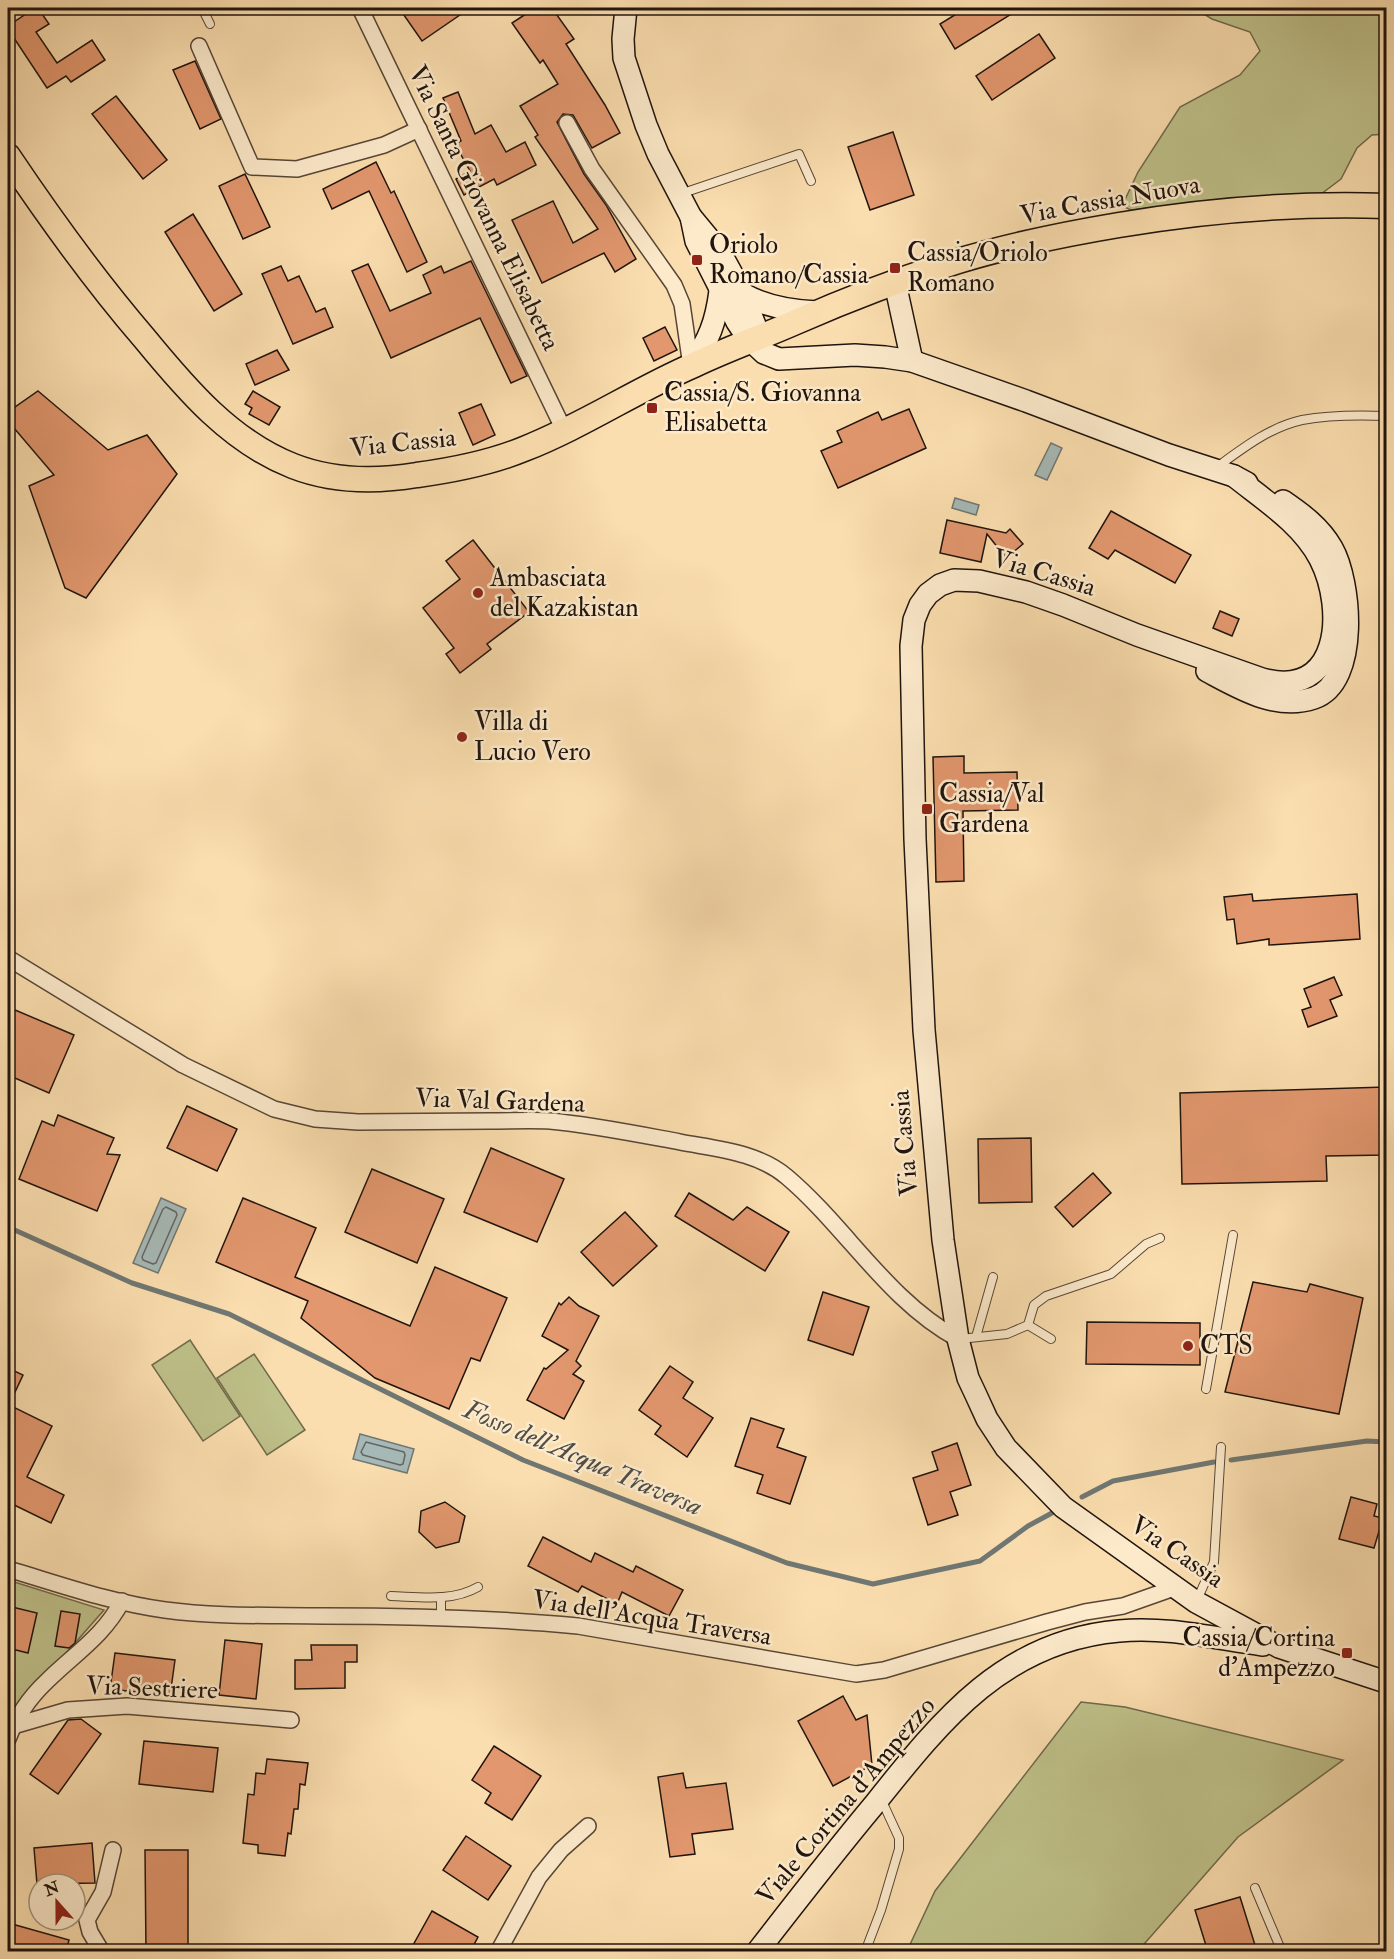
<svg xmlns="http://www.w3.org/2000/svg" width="1394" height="1959" font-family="'IM FELL Double Pica',serif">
	<rect width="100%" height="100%" fill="#fbdeaf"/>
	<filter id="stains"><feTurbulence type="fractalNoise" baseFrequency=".00333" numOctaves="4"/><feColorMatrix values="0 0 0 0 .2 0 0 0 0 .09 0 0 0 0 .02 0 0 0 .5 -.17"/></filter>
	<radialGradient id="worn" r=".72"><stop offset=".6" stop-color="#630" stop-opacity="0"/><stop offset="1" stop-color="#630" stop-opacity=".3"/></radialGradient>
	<!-- green -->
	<g fill="#bfc18a" stroke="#706a4c" stroke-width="1.5">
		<path d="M 1194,8 L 1386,8 L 1386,134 L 1372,135 L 1357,148 L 1341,179 L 1321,194 L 1213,200 L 1131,210 L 1122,206 L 1138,172 L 1180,107 L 1240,75 L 1260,51 L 1250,32 L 1212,19 Z"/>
		<path d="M 190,1340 L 240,1416 L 203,1441 L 152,1365 Z"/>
		<path d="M 254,1354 L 305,1430 L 267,1455 L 217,1378 Z"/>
		<path d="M 8,1580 L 104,1610 L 16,1710 L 8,1729 Z"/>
		<path d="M 1081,1702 L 1125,1707 L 1343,1760 L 1238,1837 L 1138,1951 L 907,1951 L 935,1891 Z"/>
	</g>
	<!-- water -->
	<g fill="#a6b9b7" stroke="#707773" stroke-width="1.5">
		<path d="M 1051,443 L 1062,448 L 1047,480 L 1035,475 Z"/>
		<path d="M 955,498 L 979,505 L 976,515 L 952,508 Z"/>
		<path d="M 161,1198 L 186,1209 L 158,1273 L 133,1263 Z"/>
		<path d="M 360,1434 L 414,1449 L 407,1473 L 353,1459 Z"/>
	</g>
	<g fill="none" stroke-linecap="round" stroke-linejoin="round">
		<!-- shore -->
		<g stroke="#636662" stroke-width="1.5">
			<path d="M 166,1207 L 176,1212 L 177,1215 L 156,1263 L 153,1264 L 143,1260 L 142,1257 L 163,1209 Z"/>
			<path d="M 366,1442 L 404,1452 L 405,1455 L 403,1464 L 400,1465 L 363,1455 L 361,1452 Z"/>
		</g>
		<!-- stream -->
		<g stroke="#707773" stroke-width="5">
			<path d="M 8,1227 L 132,1283 L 229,1314 L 523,1460 L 787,1563 L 873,1584 L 980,1561 L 1028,1526 L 1052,1513"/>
			<path d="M 1231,1460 L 1367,1441 L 1386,1442"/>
			<path d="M 1082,1497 L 1113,1481 L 1214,1462"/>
		</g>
	</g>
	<!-- building -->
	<g fill="#e2976e" stroke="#20140d" stroke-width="1.5">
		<path d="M 35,8 L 38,8 L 49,24 L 36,32 L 57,63 L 92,40 L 105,60 L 71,82 L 66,76 L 47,88 L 8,29 L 8,26 Z"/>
		<path d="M 399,8 L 470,8 L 422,41 Z"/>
		<path d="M 535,8 L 552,8 L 574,39 L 566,44 L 605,105 L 620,133 L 592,148 L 573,115 L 563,114 L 557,122 L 584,174 L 606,205 L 636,259 L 615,272 L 604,253 L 542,283 L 512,220 L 553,201 L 573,243 L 598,229 L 535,137 L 538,135 L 520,106 L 558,84 L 543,60 L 540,63 L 512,23 Z"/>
		<path d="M 966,8 L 1021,8 L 955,49 L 940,24 Z"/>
		<path d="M 1039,34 L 1055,58 L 992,100 L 976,76 Z"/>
		<path d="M 195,61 L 221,119 L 200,129 L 173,70 Z"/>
		<path d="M 458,92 L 475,134 L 491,125 L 506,152 L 525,142 L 536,165 L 497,185 L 494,179 L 464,195 L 456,179 L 470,171 L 455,144 L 461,141 L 443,98 Z"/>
		<path d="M 116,96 L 167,160 L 143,179 L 92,114 Z"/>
		<path d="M 893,132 L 914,195 L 870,210 L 848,147 Z"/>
		<path d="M 376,162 L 391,193 L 394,191 L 427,262 L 407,272 L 369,191 L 332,209 L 323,189 Z"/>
		<path d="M 245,174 L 270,227 L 243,239 L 219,186 Z"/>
		<path d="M 193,214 L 242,294 L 214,311 L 165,232 Z"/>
		<path d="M 471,261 L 527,376 L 511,383 L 480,318 L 391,358 L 352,271 L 368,264 L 390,311 L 431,293 L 423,275 L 441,266 L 444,273 Z"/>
		<path d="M 281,266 L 288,281 L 299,276 L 316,312 L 325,308 L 333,327 L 293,344 L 262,274 Z"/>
		<path d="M 665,327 L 677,350 L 654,361 L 643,338 Z"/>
		<path d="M 277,350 L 289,370 L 255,385 L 246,364 Z"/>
		<path d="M 38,391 L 108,450 L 147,435 L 177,474 L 86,598 L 65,588 L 29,486 L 54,475 L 8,421 L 8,412 Z"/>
		<path d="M 253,391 L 280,407 L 269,425 L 249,414 L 252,408 L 245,404 Z"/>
		<path d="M 481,404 L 495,435 L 473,445 L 459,413 Z"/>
		<path d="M 909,409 L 926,448 L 838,488 L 821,451 L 842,442 L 837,431 L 878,412 L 882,420 Z"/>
		<path d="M 1111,511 L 1191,555 L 1175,583 L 1115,550 L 1108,559 L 1089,548 Z"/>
		<path d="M 947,520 L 1006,533 L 1010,529 L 1023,544 L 1006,558 L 987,534 L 981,562 L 940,553 Z"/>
		<path d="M 473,540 L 529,612 L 487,644 L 491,649 L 460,673 L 446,654 L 454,648 L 423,608 L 460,579 L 446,561 Z"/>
		<path d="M 1220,611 L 1239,619 L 1232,636 L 1213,628 Z"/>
		<path d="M 964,756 L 964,773 L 1017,772 L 1018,810 L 963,811 L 964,881 L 936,882 L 933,757 Z"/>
		<path d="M 1252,894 L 1253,901 L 1357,894 L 1360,939 L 1269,945 L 1269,939 L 1237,944 L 1234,919 L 1227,920 L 1224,897 Z"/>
		<path d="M 1334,977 L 1342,995 L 1330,1000 L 1337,1016 L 1308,1027 L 1302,1010 L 1311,1007 L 1304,989 Z"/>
		<path d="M 8,1007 L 74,1035 L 49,1093 L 8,1075 Z"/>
		<path d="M 1386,1087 L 1386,1155 L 1326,1156 L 1327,1181 L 1182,1184 L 1180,1093 Z"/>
		<path d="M 187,1106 L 237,1129 L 217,1171 L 167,1148 Z"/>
		<path d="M 58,1115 L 114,1138 L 107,1154 L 120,1155 L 97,1211 L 19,1179 L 42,1121 L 54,1126 Z"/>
		<path d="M 1031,1138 L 1032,1202 L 979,1203 L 978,1139 Z"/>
		<path d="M 491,1148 L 564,1179 L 537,1242 L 464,1212 Z"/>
		<path d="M 372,1169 L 444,1199 L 417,1263 L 345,1232 Z"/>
		<path d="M 1093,1173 L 1111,1193 L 1073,1227 L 1055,1207 Z"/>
		<path d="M 689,1193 L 733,1220 L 747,1207 L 789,1232 L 765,1271 L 675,1216 Z"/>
		<path d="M 243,1198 L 316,1228 L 295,1277 L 410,1326 L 435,1267 L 507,1298 L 480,1361 L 471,1358 L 449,1409 L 375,1378 L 301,1318 L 308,1301 L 216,1262 Z"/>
		<path d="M 625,1212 L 657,1246 L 613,1286 L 581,1252 Z"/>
		<path d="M 1253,1282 L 1307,1292 L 1310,1284 L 1363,1298 L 1339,1414 L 1225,1392 Z"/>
		<path d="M 823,1292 L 869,1307 L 853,1355 L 808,1340 Z"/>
		<path d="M 569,1297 L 579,1306 L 599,1316 L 576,1361 L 581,1366 L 573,1374 L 584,1381 L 564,1419 L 527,1400 L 544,1368 L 546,1369 L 568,1350 L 542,1336 L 559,1303 L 561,1305 Z"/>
		<path d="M 1087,1322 L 1200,1323 L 1200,1365 L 1086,1364 Z"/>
		<path d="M 670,1366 L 693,1382 L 683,1398 L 713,1418 L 687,1457 L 655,1434 L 661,1426 L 639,1410 Z"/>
		<path d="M 8,1368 L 23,1375 L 9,1405 L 52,1426 L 27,1477 L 64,1495 L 51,1523 L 8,1502 L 8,1449 L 13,1439 L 8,1436 Z"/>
		<path d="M 751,1418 L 784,1429 L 777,1447 L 806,1457 L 790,1504 L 757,1493 L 763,1475 L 735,1466 Z"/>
		<path d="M 957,1443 L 971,1485 L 950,1492 L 958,1515 L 928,1525 L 913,1478 L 938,1470 L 932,1452 Z"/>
		<path d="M 1351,1497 L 1377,1504 L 1374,1516 L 1383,1518 L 1374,1548 L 1339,1539 Z"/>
		<path d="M 445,1502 L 465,1516 L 459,1542 L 436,1548 L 419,1532 L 421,1511 Z"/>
		<path d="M 543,1537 L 591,1562 L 595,1553 L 633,1572 L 636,1566 L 683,1590 L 669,1616 L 622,1592 L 617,1604 L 582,1586 L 578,1592 L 528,1566 Z"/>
		<path d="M 8,1606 L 37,1613 L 28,1653 L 8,1648 Z"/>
		<path d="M 61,1611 L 80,1614 L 75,1643 L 69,1648 L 55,1646 Z"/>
		<path d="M 225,1640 L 262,1644 L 256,1699 L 219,1695 Z"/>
		<path d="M 311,1645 L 357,1645 L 357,1662 L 345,1662 L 345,1688 L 295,1689 L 295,1660 L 312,1660 Z"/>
		<path d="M 115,1653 L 175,1660 L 170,1696 L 110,1689 Z"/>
		<path d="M 843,1696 L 856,1720 L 867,1715 L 872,1765 L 833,1786 L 798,1721 Z"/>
		<path d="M 81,1719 L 101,1734 L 58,1794 L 30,1774 L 68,1720 Z"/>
		<path d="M 144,1741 L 218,1748 L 213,1792 L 139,1784 Z"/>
		<path d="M 494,1746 L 541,1776 L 512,1820 L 485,1803 L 491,1793 L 472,1780 Z"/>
		<path d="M 267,1759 L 308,1763 L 305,1785 L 300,1784 L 298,1809 L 294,1809 L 291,1834 L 288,1833 L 285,1856 L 258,1853 L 258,1845 L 243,1843 L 248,1794 L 254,1795 L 256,1773 L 265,1774 Z"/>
		<path d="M 683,1773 L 686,1788 L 726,1783 L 733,1829 L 692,1834 L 695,1854 L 670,1857 L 658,1777 Z"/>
		<path d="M 466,1836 L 511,1866 L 488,1900 L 443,1870 Z"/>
		<path d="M 92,1843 L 95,1883 L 37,1884 L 34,1848 Z"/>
		<path d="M 145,1850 L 188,1850 L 188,1952 L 146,1952 Z"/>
		<path d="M 1240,1897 L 1255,1945 L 1232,1952 L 1208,1952 L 1195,1910 Z"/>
		<path d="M 432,1911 L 478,1937 L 470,1952 L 420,1952 L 412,1947 Z"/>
		<path d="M 12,1924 L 69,1940 L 66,1952 L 8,1952 L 8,1941 Z"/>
	</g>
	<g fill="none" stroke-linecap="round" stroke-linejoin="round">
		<defs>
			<g id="lane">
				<path d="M 202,8 L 210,24"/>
				<path d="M 680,194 L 799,154 L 811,181"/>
				<path d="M 1217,467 C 1243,448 1270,427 1302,420 C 1329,415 1360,415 1386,416"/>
				<path d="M 1028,1325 L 1034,1305 L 1046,1296 L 1111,1274 L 1146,1244 L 1160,1238"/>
				<path d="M 976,1337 L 993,1277"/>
				<path d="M 960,1339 L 1007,1334 L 1028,1325 L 1051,1339"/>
				<path d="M 1206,1389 L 1233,1235"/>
				<path d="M 391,1596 C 420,1597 452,1602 478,1587"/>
				<path d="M 441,1597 L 441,1618"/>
				<path d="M 1197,1600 L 1214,1562 L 1221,1447"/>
				<path d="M 1255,1888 L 1282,1952"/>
				<path d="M 865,1952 L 881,1910 L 899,1849 L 899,1838 L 882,1801"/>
			</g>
			<g id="street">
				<path d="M 360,8 L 564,430"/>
				<path d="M 199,46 L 252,167 L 297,169 L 384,145 L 419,129"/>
				<path d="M 567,123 L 592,169 L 674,285 L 682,304 L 691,366"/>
				<path d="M 8,958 L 183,1065 L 274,1109 L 315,1119 L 358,1122 C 402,1122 446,1121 490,1121 C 510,1121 530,1120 550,1121 C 593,1125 637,1134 680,1142 C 716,1149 758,1152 787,1177 C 846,1227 888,1301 958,1339"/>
				<path d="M 8,1569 C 59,1584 112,1603 165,1610 C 218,1617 271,1615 324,1616 C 409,1616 494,1618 578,1626 L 856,1674 L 884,1670 L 1047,1622 L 1085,1612 L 1123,1606 L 1174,1588"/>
				<path d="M 13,1726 L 68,1710 L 127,1706 L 291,1720"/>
				<path d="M 8,1739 C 16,1718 29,1698 46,1682 C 73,1655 104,1636 122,1601"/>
				<path d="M 102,1952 L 90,1932 L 87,1920 L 103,1892 L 113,1850"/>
				<path d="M 498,1952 L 539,1877 L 561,1850 L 588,1826"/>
			</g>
			<g id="secondary">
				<path d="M 626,8 L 623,39 L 624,58 L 646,125 L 658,154 L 691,217 L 720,252 L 743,294 L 755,325 L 755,333 L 751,340"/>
				<path d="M 691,217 L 696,241 L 737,322 L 747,337 L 764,353 L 779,359 L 855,355 L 885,357 L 912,361 L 1026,401 L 1169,455 L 1234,476 L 1247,483"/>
				<path d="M 895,283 L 912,361"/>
				<path d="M 743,294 C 766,307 791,311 817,312"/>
				<path d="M 691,366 C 709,340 716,322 720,291"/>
				<path d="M 1234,476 C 1264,500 1302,524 1320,559 C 1346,610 1340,700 1262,679 L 1137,635 L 1063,605 L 1026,592 L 979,581 L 954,580 L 940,585 L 928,594 L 920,605 L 914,620 L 911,646 L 915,839 L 924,1030 L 943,1240 L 958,1339 L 968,1378 L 976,1395 L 987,1419 L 1006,1448 L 1063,1507 L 1196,1602 L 1279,1647 L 1386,1682"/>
				<path d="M 1207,671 C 1239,688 1276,711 1314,698 C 1360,682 1351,581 1332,548 C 1320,527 1302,514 1283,501"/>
				<path d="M 757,1952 C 795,1903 833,1854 873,1806 C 941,1721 1003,1641 1119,1631 C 1167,1626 1217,1639 1263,1645"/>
			</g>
			<path id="primary" d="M 8,156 C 51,220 95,281 145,339 C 186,389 231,442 293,466 C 334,482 375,482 417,475 C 454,470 490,463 524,449 C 583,426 636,390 694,365 C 727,349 762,337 796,322 C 848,299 903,278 958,261 C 1011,245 1065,234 1119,225 C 1208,210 1297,203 1386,206"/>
		</defs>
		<!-- lane casing -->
		<use href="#lane" stroke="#574636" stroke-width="10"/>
		<!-- street casing -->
		<use href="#street" stroke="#574636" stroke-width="18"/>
		<!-- secondary casing -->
		<use href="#secondary" stroke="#20140d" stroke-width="24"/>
		<!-- primary casing -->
		<use href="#primary" stroke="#20140d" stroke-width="27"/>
		<!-- lane -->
		<use href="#lane" stroke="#fceacb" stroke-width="8"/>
		<!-- street -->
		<use href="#street" stroke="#fceacb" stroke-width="15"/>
		<!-- secondary -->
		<use href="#secondary" stroke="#fceacb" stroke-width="21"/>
		<!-- primary -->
		<use href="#primary" stroke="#fbdeaf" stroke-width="24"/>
	</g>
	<!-- markers -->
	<g fill="#8f2418" stroke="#fceacb" stroke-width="2">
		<rect x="691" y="254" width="12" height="12" rx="3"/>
		<rect x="889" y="262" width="12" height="12" rx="3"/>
		<rect x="646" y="402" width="12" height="12" rx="3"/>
		<circle cx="478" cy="593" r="6"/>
		<circle cx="462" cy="737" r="6"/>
		<rect x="921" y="803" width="12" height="12" rx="3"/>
		<circle cx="1188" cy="1346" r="6"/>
		<rect x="1341" y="1647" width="12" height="12" rx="3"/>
	</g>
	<g text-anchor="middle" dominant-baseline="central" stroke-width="5" stroke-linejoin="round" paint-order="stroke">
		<!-- street labels -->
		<g font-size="26" fill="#20140d" stroke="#fceacb">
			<text transform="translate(1110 200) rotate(-10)">Via Cassia Nuova</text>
			<text transform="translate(484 208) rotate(64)">Via Santa Giovanna Elisabetta</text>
			<text transform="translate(403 443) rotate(-6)">Via Cassia</text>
			<text transform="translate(1044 573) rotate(17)">Via Cassia</text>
			<text transform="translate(500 1101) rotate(2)">Via Val Gardena</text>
			<text transform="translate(905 1143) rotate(-95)">Via Cassia</text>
			<text transform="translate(1177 1552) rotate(34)">Via Cassia</text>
			<text transform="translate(652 1618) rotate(9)">Via dell'Acqua Traversa</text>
			<text transform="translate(152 1688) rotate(2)">Via Sestriere</text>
			<text transform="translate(846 1801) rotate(-50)">Viale Cortina d'Ampezzo</text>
		</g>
		<!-- poi labels -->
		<g font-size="26" fill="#20140d" stroke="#fceacb" text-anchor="start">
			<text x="709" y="245">Oriolo<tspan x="709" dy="30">Romano/Cassia</tspan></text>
			<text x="907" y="253">Cassia/Oriolo<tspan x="907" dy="30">Romano</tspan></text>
			<text x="664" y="393">Cassia/S. Giovanna<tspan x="664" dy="30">Elisabetta</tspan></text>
			<text x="490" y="578">Ambasciata<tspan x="490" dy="30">del Kazakistan</tspan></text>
			<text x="474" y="722">Villa di<tspan x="474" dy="30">Lucio Vero</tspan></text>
			<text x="939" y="794">Cassia/Val<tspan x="939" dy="30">Gardena</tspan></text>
			<text x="1200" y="1346">CTS</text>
			<text x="1335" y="1638" text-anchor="end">Cassia/Cortina<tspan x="1335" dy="30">d'Ampezzo</tspan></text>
		</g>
		<!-- water labels -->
		<g font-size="27" font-style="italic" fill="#4f4e48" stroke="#fceacb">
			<text transform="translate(583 1458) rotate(23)">Fosso dell'Acqua Traversa</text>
		</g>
	</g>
	<!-- margin -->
	<rect width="1394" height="1959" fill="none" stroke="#fbdeaf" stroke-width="30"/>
	<rect x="9" y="9" width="1376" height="1941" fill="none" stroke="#20140d" stroke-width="3"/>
	<rect x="15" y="15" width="1364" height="1929" fill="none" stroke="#20140d" stroke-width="1.5"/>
	<!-- north arrow -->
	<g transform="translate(57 1902) rotate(339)"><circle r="28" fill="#fceacb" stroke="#a4947f" stroke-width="1.5"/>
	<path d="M0-4.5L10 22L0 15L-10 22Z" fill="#8f2418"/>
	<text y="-9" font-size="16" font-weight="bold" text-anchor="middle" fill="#20140d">N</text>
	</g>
	<rect width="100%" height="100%" filter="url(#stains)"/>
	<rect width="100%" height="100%" fill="url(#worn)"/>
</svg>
